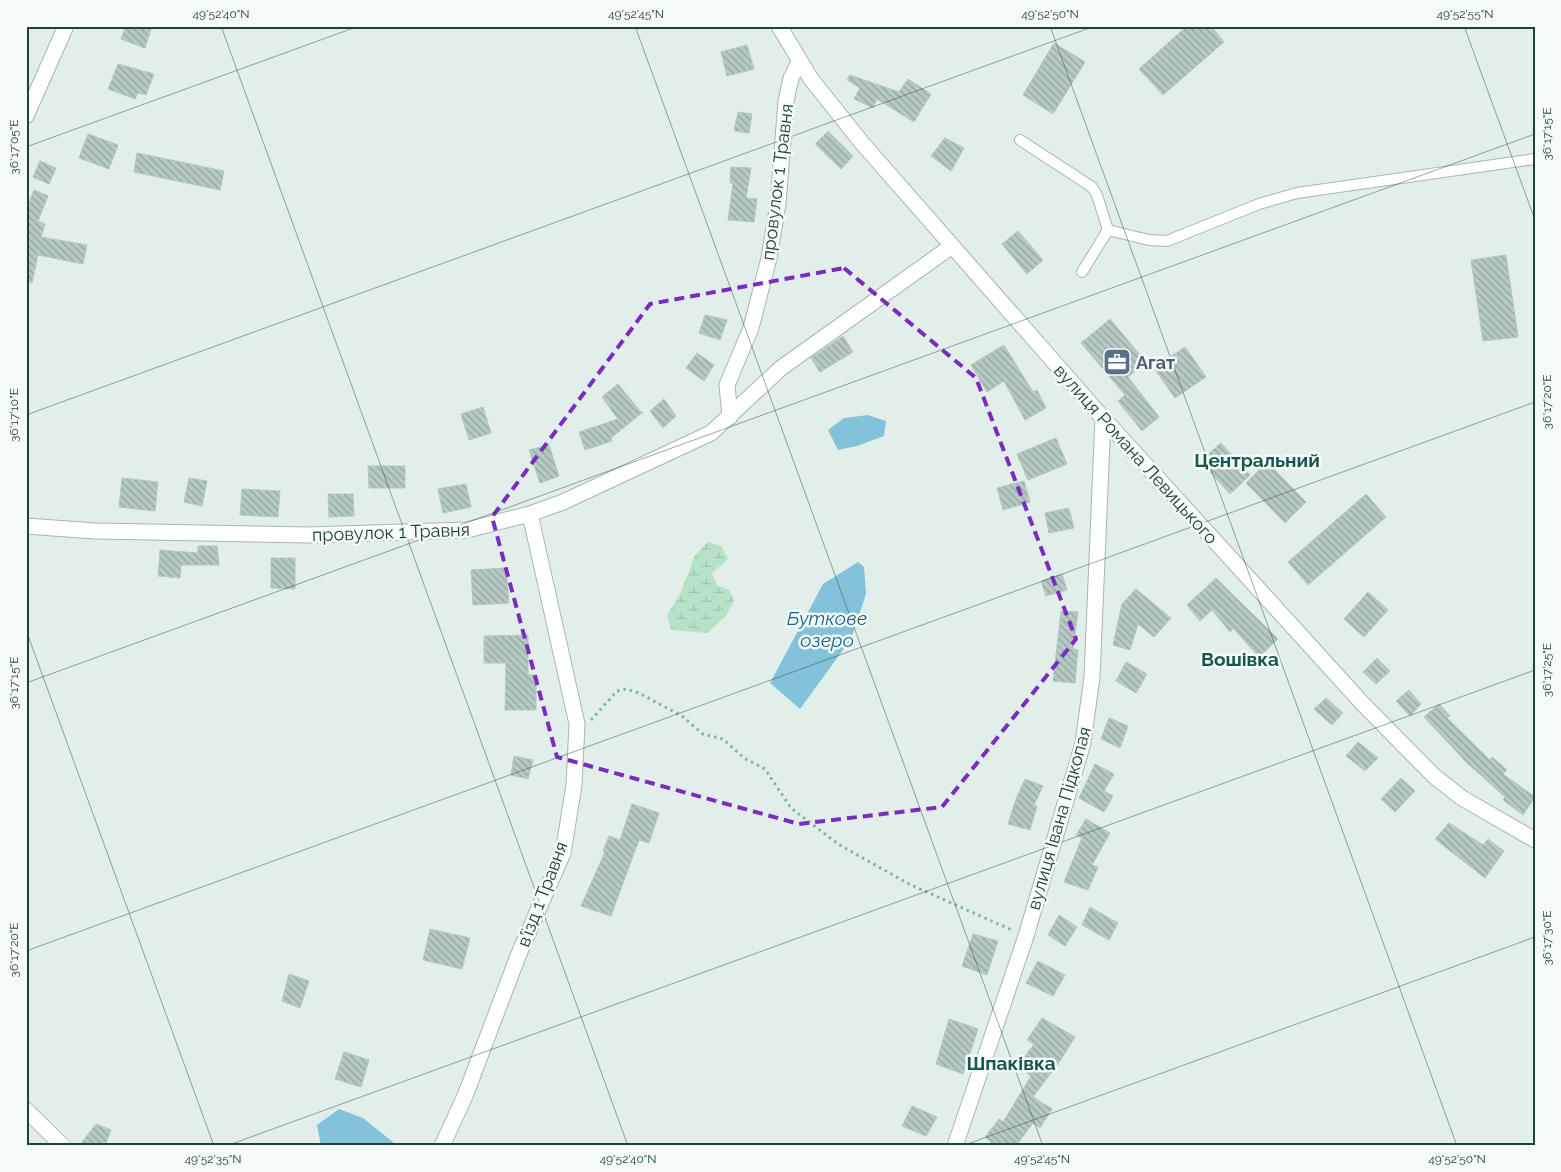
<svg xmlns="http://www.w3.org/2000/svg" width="1561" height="1172" font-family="Raleway,sans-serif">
	<defs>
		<pattern id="wetland-marsh" width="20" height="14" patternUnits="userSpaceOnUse" patternTransform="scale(1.25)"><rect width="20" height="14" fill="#b8e2c8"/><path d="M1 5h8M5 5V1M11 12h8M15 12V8" fill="none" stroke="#9ec3ad"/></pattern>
		<pattern id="building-back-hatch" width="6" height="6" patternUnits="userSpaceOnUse" patternTransform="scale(1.25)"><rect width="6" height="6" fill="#b6c9c3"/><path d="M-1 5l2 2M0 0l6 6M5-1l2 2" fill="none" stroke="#93a5a0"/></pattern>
	</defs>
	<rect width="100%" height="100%" fill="#e2eeea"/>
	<!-- wetland -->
	<path fill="url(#wetland-marsh)" d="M 708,542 L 721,546 L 728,559 L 712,573 L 717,585 L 729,590 L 734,600 L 726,616 L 707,633 L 671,630 L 667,615 L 681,592 L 695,555 Z"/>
	<!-- water -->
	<g fill="#83c3da">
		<path d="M 868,415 L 886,421 L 884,436 L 857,446 L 838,450 L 828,430 L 844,418 Z"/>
		<path d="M 858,562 L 864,567 L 866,594 L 851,639 L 800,709 L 770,683 L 823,584 Z"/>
		<path d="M 339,1109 L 363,1118 L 394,1143 L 394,1146 L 321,1146 L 317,1125 Z"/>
	</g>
	<!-- building -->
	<g fill="url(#building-back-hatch)" stroke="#b3c8c2">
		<path d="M 126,26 L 152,26 L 145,48 L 121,39 Z"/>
		<path d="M 1187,26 L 1211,26 L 1224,42 L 1163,95 L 1139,69 Z"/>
		<path d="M 1054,43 L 1085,62 L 1053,114 L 1023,95 Z"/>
		<path d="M 747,45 L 754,69 L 727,76 L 721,52 Z"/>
		<path d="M 118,64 L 154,74 L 146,95 L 138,93 L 135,99 L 108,89 Z"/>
		<path d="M 850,75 L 899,92 L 908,79 L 931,94 L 914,122 L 877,99 L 873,108 L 854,99 L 860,88 L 847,80 Z"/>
		<path d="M 738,112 L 752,114 L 749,133 L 734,131 Z"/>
		<path d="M 828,131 L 853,156 L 841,169 L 815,144 Z"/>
		<path d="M 88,134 L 118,145 L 109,169 L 79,158 Z"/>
		<path d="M 945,138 L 964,148 L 951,171 L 931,156 Z"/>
		<path d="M 137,153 L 224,171 L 220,190 L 134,172 Z"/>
		<path d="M 40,161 L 56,168 L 49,184 L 33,177 Z"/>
		<path d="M 731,167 L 751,168 L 746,198 L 757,199 L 754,222 L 728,220 L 733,183 L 730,183 Z"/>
		<path d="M 34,190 L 48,196 L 38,221 L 45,224 L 41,237 L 87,245 L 83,264 L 38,255 L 32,283 L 26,282 L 26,210 Z"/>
		<path d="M 1018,231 L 1043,260 L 1027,274 L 1002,244 Z"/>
		<path d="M 1506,255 L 1518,337 L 1483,341 L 1471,260 Z"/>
		<path d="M 705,315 L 727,320 L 720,340 L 699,333 Z"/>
		<path d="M 1110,319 L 1146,362 L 1128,377 L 1159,417 L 1142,431 L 1118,401 L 1125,395 L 1081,343 Z"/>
		<path d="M 843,336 L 853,352 L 820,372 L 811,358 Z"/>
		<path d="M 1004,345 L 1033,392 L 1037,390 L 1046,408 L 1025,420 L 1004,381 L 987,392 L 971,365 Z"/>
		<path d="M 1185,347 L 1206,377 L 1175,398 L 1154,368 Z"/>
		<path d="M 697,353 L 714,365 L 704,381 L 686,368 Z"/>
		<path d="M 618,384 L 640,411 L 643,412 L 611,438 L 612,441 L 585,450 L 579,432 L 618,419 L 602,397 Z"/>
		<path d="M 664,399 L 676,416 L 663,428 L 650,411 Z"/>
		<path d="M 483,407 L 491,433 L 469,440 L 461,414 Z"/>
		<path d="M 1056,438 L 1067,464 L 1028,480 L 1017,454 Z"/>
		<path d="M 1221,443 L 1250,475 L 1230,494 L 1200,461 Z"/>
		<path d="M 549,445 L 559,476 L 540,483 L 529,450 Z"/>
		<path d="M 1267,462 L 1306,502 L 1285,523 L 1246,483 Z"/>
		<path d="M 368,466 L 405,466 L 405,488 L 369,488 Z"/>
		<path d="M 122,478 L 158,482 L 155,511 L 119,507 Z"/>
		<path d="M 189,478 L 207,481 L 202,506 L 184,502 Z"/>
		<path d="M 1024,481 L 1030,502 L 1003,510 L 997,488 Z"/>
		<path d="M 466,484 L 471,507 L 443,513 L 438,489 Z"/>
		<path d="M 242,489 L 280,491 L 278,517 L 240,515 Z"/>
		<path d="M 328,494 L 353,494 L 354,516 L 329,517 Z"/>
		<path d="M 1366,494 L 1386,517 L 1308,585 L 1288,562 Z"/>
		<path d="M 1069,508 L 1074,528 L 1049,533 L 1045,513 Z"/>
		<path d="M 198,546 L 217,546 L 219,565 L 181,565 L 180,578 L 158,576 L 160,550 L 198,553 Z"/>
		<path d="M 271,558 L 295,558 L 295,589 L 271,588 Z"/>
		<path d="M 506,568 L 509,603 L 473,605 L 471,570 Z"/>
		<path d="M 1062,574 L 1067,590 L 1046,596 L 1041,581 Z"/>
		<path d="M 1216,578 L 1278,639 L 1259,657 L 1233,628 L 1230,632 L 1212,610 L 1200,621 L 1187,605 Z"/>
		<path d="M 1136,589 L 1171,618 L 1154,637 L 1138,624 L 1130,650 L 1113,645 L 1122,604 Z"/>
		<path d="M 1368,592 L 1388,610 L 1364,637 L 1344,619 Z"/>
		<path d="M 1061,611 L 1078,612 L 1073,649 L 1078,650 L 1075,683 L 1053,681 Z"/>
		<path d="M 528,635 L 528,675 L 536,675 L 536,710 L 505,710 L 506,663 L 484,663 L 484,636 Z"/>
		<path d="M 1377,658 L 1390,671 L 1376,684 L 1363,672 Z"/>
		<path d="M 1126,662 L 1147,674 L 1136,693 L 1116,681 Z"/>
		<path d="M 1409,690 L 1421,704 L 1410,716 L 1396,701 Z"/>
		<path d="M 1326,698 L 1343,713 L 1332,725 L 1314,709 Z"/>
		<path d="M 1439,704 L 1450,716 L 1447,718 L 1490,760 L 1492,757 L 1507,770 L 1503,774 L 1535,797 L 1523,815 L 1503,800 L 1505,797 L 1467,763 L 1424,717 Z"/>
		<path d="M 1109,718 L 1128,726 L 1120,748 L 1101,739 Z"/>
		<path d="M 1358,742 L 1378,758 L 1365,771 L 1346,756 Z"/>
		<path d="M 514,756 L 533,760 L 528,779 L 511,775 Z"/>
		<path d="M 1095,764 L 1114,774 L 1104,791 L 1113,796 L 1104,812 L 1079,798 Z"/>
		<path d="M 1401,778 L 1415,791 L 1395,812 L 1381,799 Z"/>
		<path d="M 1025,779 L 1043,786 L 1034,805 L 1037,806 L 1030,830 L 1008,824 L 1016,799 Z"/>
		<path d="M 632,804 L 659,813 L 649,843 L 639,840 L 611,916 L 581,906 L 605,852 L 603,851 L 609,836 L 620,840 Z"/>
		<path d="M 1086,819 L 1110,833 L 1092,865 L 1098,867 L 1088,890 L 1064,882 L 1082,838 L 1076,835 Z"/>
		<path d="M 1449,823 L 1483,845 L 1488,839 L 1504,851 L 1485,878 L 1435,839 Z"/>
		<path d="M 1090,907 L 1118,923 L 1109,940 L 1082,925 Z"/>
		<path d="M 1059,915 L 1077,927 L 1065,946 L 1048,935 Z"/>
		<path d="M 430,929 L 470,938 L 462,969 L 423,960 Z"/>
		<path d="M 973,934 L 998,941 L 987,975 L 962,966 Z"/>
		<path d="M 1038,961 L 1065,975 L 1053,996 L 1026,983 Z"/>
		<path d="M 289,974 L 309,981 L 300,1008 L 282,1001 Z"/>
		<path d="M 1042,1018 L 1075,1037 L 1060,1061 L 1033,1097 L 1052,1109 L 1040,1128 L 1033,1123 L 1016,1146 L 996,1146 L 985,1137 L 999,1119 L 1003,1122 L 1031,1076 L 1018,1066 L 1034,1044 L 1027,1040 Z"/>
		<path d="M 949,1019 L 978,1029 L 963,1074 L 936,1064 Z"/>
		<path d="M 344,1052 L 369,1060 L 361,1087 L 335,1079 Z"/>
		<path d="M 912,1106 L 937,1117 L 926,1136 L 902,1126 Z"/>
		<path d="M 96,1124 L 111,1130 L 105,1146 L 79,1146 Z"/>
	</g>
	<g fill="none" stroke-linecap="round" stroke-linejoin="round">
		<defs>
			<g id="service">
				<path d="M 1020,140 L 1092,187 L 1097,195 L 1108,230"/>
				<path d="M 1082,272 L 1108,230 L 1149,240 L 1167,241 L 1259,204 L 1297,193 L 1535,159"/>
			</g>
			<g id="minor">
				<path d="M 779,26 L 811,79 L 862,143 L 1103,418 L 1363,704 L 1434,776 L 1462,798 L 1535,840"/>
				<path d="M 26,116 L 66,26"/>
				<path d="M 730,417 L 727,385 L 751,328 L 769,258 L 778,204 L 786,101 L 791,78 L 799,62"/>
				<path d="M 26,526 L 95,531 L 308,535 L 467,530 L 530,514 L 563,502 L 711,433 L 781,368 L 952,246"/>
				<path d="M 26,1110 L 63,1146"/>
				<path d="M 442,1146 L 465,1096 L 518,956 L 563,853 L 574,785 L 577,724 L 530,514"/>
				<path d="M 955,1146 L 1026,936 L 1083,743 L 1092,677 L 1103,418"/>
			</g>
		</defs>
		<!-- service casing -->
		<use href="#service" stroke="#a4b7b2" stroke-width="12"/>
		<!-- minor casing -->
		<use href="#minor" stroke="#a4b7b2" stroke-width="17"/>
		<!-- path -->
		<path stroke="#7eb5aa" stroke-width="3" stroke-dasharray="2.5 4" stroke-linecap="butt" d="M 591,720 L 617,691 L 626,689 L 639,693 L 682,716 L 703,734 L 723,739 L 744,758 L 765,769 L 791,808 L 838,844 L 909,884 L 1014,931"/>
		<!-- service -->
		<use href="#service" stroke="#fff" stroke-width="10"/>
		<!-- minor -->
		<use href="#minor" stroke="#fff" stroke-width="15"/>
	</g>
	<!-- marked area -->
	<path fill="none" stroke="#7b2cbf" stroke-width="4" stroke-dasharray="10 6" stroke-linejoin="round" d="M 844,268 L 976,378 L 1076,639 L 942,807 L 799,824 L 557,757 L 492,517 L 650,304 Z"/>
	<!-- ticks -->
	<path fill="none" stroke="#1f413c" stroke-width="1" stroke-opacity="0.45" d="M 221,26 L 628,1146M 635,26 L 1043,1146M 1050,26 L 1457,1146M 1464,26 L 1535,220M 26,147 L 359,26M 26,415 L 1095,26M 26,630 L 214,1146M 26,683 L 1535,134M 26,951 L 1535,402M 226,1146 L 1535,670M 962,1146 L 1535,937"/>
	<!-- icons -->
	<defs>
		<symbol id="office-square" viewBox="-11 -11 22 22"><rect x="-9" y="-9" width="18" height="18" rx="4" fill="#5c6f8a" stroke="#f3faf7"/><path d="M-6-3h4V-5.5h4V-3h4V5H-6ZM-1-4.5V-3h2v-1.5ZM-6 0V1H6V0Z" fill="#fff"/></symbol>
	</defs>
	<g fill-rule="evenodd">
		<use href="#office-square" x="1101" y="346" width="32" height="32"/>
	</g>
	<g text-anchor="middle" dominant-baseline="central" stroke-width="5" stroke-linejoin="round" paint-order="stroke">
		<!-- street labels -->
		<g font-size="18" fill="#1f413c" stroke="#f3faf7">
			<text transform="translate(777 182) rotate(-83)">провулок 1 Травня</text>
			<text transform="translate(1136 454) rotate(48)">вулиця Романа Левицького</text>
			<text transform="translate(391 532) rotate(-2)">провулок 1 Травня</text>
			<text transform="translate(1059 818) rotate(-74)">вулиця Івана Підкопая</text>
			<text transform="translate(542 894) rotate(-69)">в’їзд 1 Травня</text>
		</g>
		<!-- service labels -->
		<g font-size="18" font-weight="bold" fill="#4e5e75" stroke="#f3faf7" text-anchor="start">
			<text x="1136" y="362">Агат</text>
		</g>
		<!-- neighbourhood labels -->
		<g font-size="19" font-weight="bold" fill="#18564e" stroke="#f3faf7">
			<text x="1257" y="460">Центральний</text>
			<text x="1240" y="659">Вошівка</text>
			<text x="1011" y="1063">Шпаківка</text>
		</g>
		<!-- water labels -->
		<g font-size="19" font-style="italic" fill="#116585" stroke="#f3faf7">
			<text x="827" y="618">Буткове<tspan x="827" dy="22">озеро</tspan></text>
		</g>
	</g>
	<!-- border -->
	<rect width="1561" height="1172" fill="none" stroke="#f3faf7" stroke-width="55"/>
	<rect x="28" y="28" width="1506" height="1116" fill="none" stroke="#1f413c" stroke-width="2"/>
	<g font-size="12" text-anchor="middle" fill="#1f413c">
		<text x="221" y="18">49°52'40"N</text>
		<text x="636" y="18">49°52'45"N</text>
		<text x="1050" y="18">49°52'50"N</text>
		<text x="1465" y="18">49°52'55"N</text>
		<text transform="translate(1547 134) rotate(-90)" y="4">36°17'15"E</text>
		<text transform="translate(14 147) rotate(-90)" y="4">36°17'05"E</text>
		<text transform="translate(1547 402) rotate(-90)" y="4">36°17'20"E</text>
		<text transform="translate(14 415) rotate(-90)" y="4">36°17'10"E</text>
		<text transform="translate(1547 670) rotate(-90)" y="4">36°17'25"E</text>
		<text transform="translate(14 683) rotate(-90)" y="4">36°17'15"E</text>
		<text transform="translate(1547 938) rotate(-90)" y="4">36°17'30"E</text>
		<text transform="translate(14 950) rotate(-90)" y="4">36°17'20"E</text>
		<text x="213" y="1163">49°52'35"N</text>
		<text x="628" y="1163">49°52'40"N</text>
		<text x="1042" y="1163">49°52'45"N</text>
		<text x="1457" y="1163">49°52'50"N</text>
	</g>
</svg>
